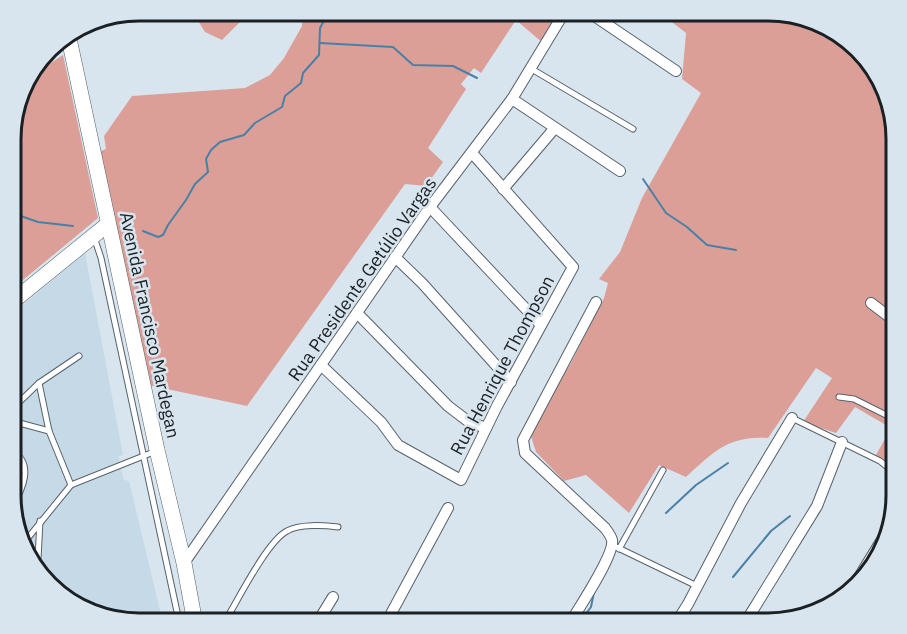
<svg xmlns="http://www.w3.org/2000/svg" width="907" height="634" font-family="'IBM Plex Sans',sans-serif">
	<rect width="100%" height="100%" fill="#d8e5ee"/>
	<!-- built -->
	<path fill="#c6d9e7" d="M 85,253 L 123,455 L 119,456 L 120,465 L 124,480 L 129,481 L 163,623 L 131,623 L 61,597 L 28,559 L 12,511 L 12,314 Z"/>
	<!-- green -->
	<g fill="#dc9f98">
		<path d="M 776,11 L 846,37 L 883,82 L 896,131 L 896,469 L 895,471 L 876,455 L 891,428 L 855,407 L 836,433 L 803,422 L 832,378 L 816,368 L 768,438 C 729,435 713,452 686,477 L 659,465 L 629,513 L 586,475 L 564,481 L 536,452 L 529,430 L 571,363 L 604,298 L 608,283 L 599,279 L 620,252 L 642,198 L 701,93 L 682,79 L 686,33 L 659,12 Z"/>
		<path d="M 559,13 L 543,43 L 516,20 L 481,73 L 474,68 L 461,84 L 466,89 L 428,148 L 443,162 L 426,186 L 405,184 L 247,406 L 148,385 L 98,152 L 106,149 L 104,136 L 132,96 L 245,88 L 270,75 L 284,58 L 302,26 L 302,15 Z"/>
		<path d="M 246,16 L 222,40 L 205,32 L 195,16 Z"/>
		<path d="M 63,55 L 98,218 L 12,289 L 12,122 L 26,79 Z"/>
	</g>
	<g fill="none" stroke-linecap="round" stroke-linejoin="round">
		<!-- stream -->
		<g stroke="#4981a6" stroke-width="2">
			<path d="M 320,43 L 393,47 L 413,65 L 453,66 L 477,78"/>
			<path d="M 643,179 L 666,213 L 687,227 L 707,245 L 736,250"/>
			<path d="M 12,213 L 38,222 L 73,226"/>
			<path d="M 143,231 L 158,237 L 163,235 L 168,225 L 186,200 L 195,184 L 208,172 L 206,159 L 211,150 L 220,142 L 244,135 L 255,123 L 282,107 L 285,96 L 301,83 L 303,73 L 319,55 L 320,28 L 327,15"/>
			<path d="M 666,513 L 696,485 L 728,463"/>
			<path d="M 733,577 L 771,531 L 790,516"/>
			<path d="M 579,623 L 591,607 L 594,592"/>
		</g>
		<defs>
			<g id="lane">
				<path d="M 530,68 L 633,129"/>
				<path d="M 94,237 L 101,258 L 179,621 L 193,621"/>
				<path d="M 839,397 L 854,399 L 896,420"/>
				<path d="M 12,409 L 39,383 L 79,356"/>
				<path d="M 792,418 L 880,461 L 896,474"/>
				<path d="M 12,421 L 49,431"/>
				<path d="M 71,485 L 156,451"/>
				<path d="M 12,508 C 22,490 35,464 12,451"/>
				<path d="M 23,544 L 71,485 L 49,431 L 39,383"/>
				<path d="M 612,545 L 697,586"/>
				<path d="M 619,549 L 663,470"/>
				<path d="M 34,566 L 38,559 L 40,521"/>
				<path d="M 224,623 C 237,602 267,541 287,531 C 299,524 324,525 338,527"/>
			</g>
			<g id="street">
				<path d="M 590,13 L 676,71"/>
				<path d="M 512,99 L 620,171"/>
				<path d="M 503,189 L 554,129"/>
				<path d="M 430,207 L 540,324"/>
				<path d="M 395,257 L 422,283 L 511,382"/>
				<path d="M 871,303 L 896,322"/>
				<path d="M 357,313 L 448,406 L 469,422 L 486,428"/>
				<path d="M 321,365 L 381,422 L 398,445 L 461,480 L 497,406 L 573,267 L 472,153"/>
				<path d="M 184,563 L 430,207 L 512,99 L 564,13"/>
				<path d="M 853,587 L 883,538"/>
				<path d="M 317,623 L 333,597"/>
				<path d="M 386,623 L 448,508"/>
				<path d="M 570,623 C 579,608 615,554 612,540 C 611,536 608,532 605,528 L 525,453 L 523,440 L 596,302"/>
				<path d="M 676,623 L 688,604 L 741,503 L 792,418"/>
				<path d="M 745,623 L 817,506 L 842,442"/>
			</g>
			<g id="secondary">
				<path d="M 68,34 L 157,450 L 184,563 L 195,623"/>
				<path d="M 12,302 L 108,224"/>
			</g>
		</defs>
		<!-- lane casing -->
		<use href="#lane" stroke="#57626a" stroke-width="7"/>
		<!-- street casing -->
		<use href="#street" stroke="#57626a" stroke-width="12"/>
		<!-- secondary casing -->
		<use href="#secondary" stroke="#57626a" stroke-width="16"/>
		<!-- lane -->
		<use href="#lane" stroke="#fff" stroke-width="5"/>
		<!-- street -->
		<use href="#street" stroke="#fff" stroke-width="10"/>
		<!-- secondary -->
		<use href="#secondary" stroke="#fff" stroke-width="15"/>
	</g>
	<g text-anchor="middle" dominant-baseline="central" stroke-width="5" stroke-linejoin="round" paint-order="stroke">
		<!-- street labels -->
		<g font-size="18" fill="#1b2024" stroke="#d8e5ee">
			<text transform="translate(362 279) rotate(-55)">Rua Presidente Getúlio Vargas</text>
			<text transform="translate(150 325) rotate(78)">Avenida Francisco Mardegan</text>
			<text transform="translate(502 365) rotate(-62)">Rua Henrique Thompson</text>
		</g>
	</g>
	<!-- crop -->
	<path d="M0 0H907V634H0ZM139 21H768A118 118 0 0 1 886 139V495A118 118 0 0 1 768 613H139A118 118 0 0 1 21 495V139A118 118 0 0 1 139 21Z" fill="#d8e5ee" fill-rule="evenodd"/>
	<path fill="none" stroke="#1b2024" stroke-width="3" d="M139 21H768A118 118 0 0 1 886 139V495A118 118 0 0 1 768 613H139A118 118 0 0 1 21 495V139A118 118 0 0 1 139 21Z"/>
</svg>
